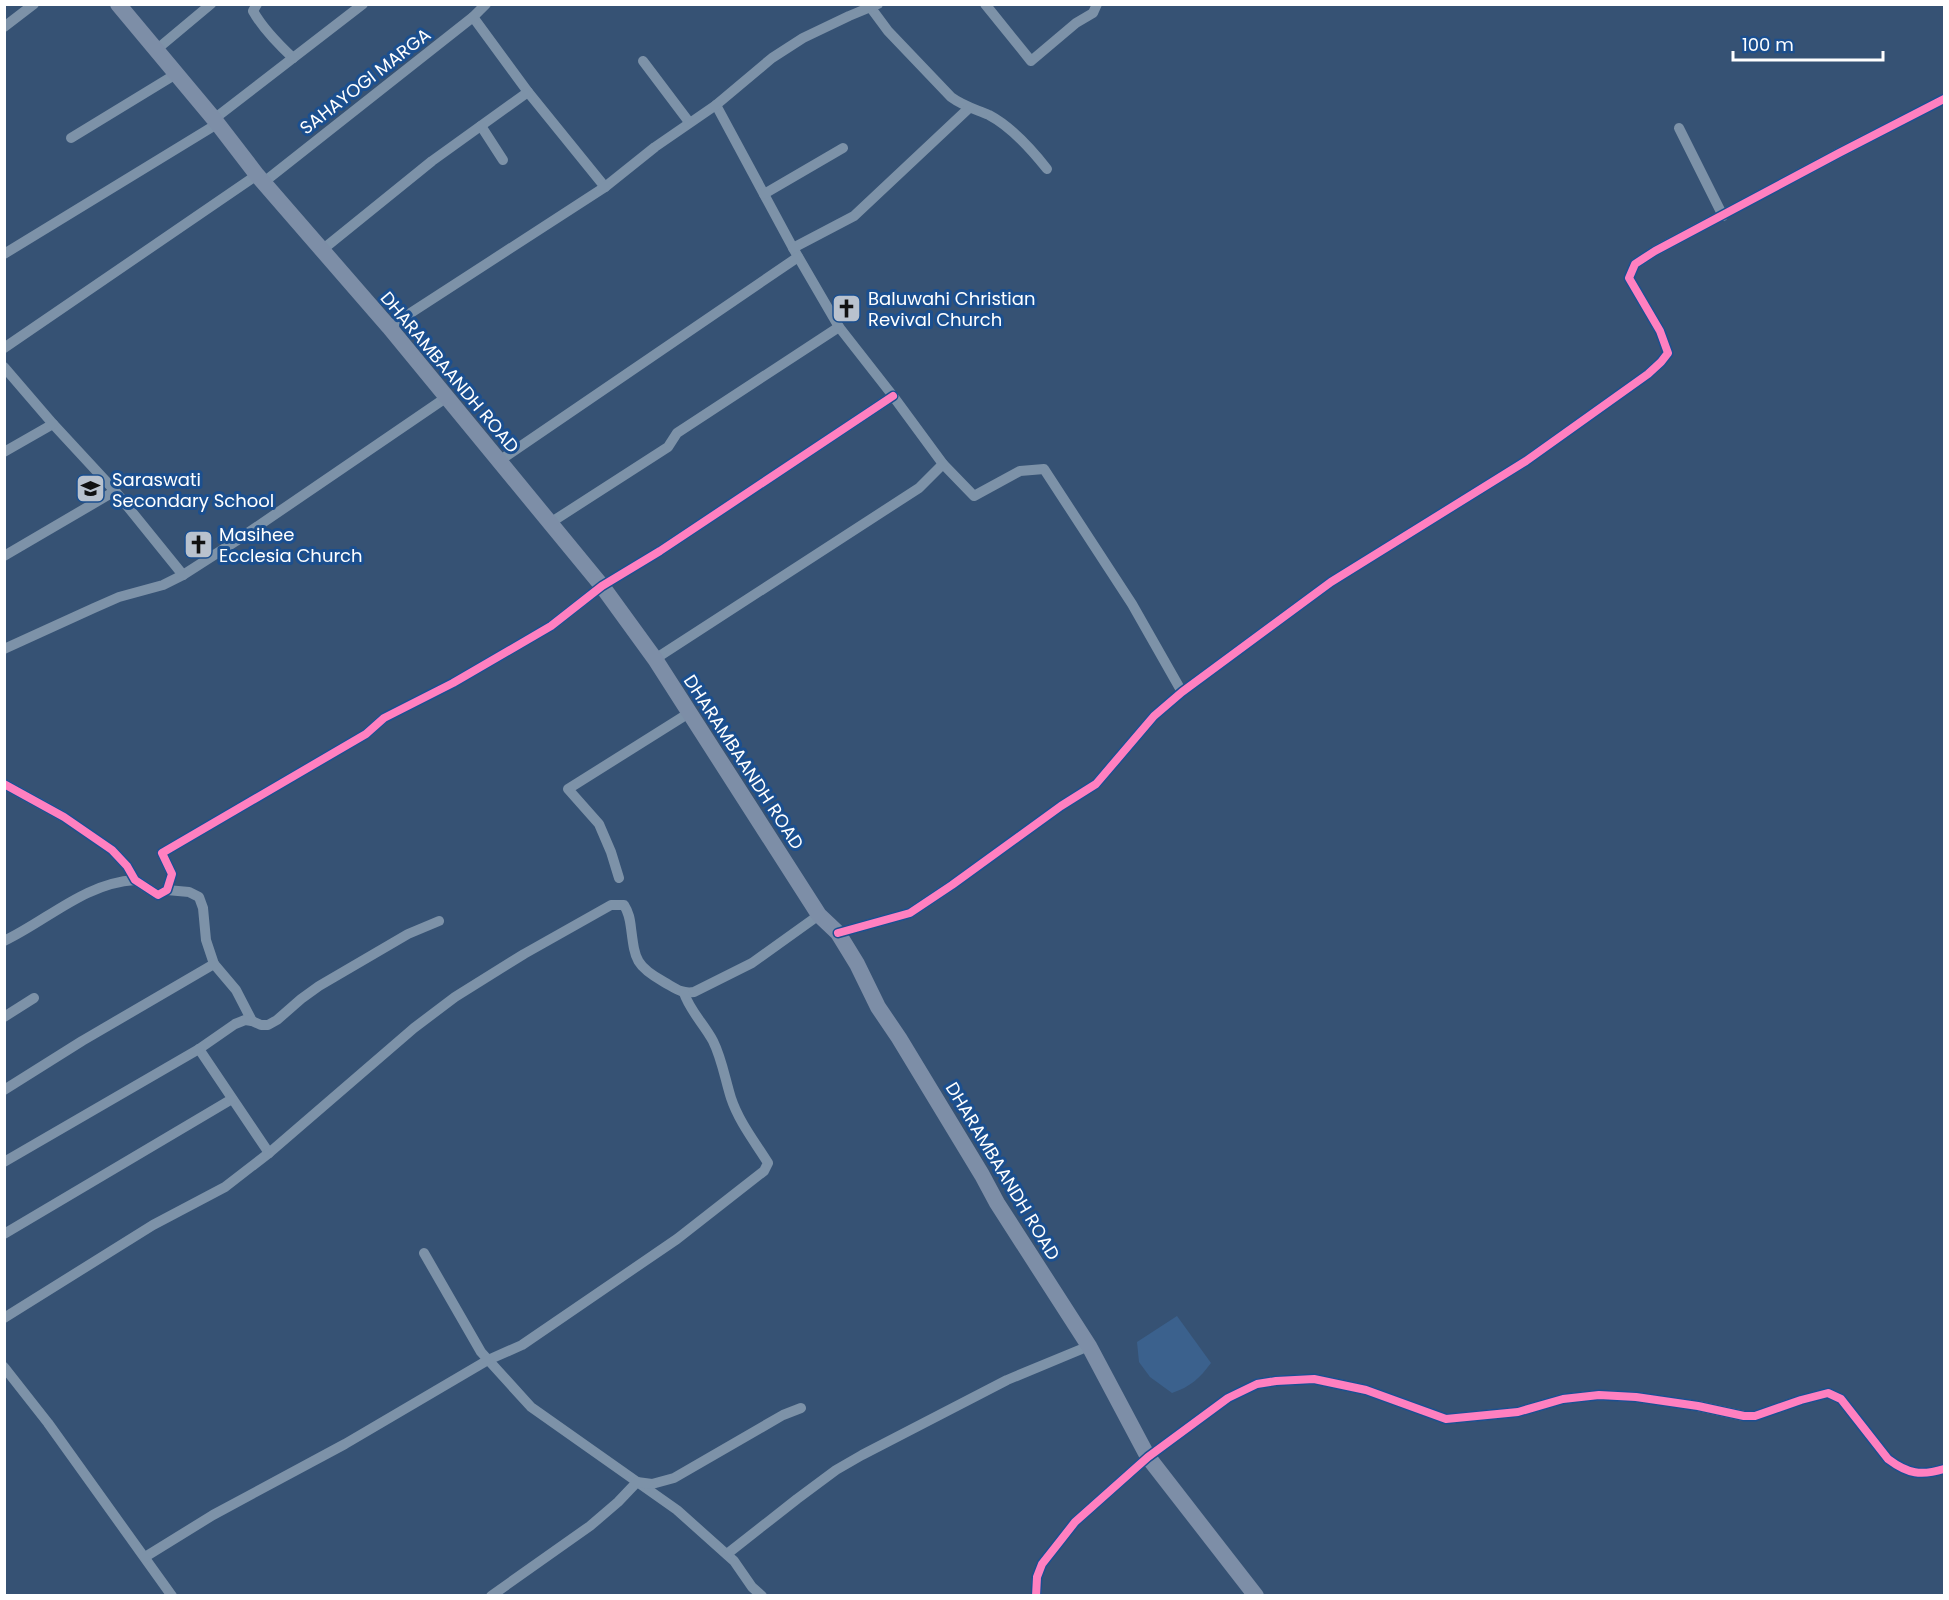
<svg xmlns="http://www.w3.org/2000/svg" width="1949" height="1600" font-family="Poppins,sans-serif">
	<rect width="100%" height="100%" fill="#365274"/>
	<!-- water -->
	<path fill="#3b618d" d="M 1177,1316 L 1211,1363 C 1200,1378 1190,1387 1172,1393 L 1150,1377 L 1139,1362 L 1137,1342 Z"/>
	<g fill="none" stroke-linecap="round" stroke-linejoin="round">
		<!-- minor -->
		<g stroke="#7d92a8" stroke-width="10">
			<path d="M 257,4 L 253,11 C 263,29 278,44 293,58"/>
			<path d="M 868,4 L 888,31 L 951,97 C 963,106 975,109 989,115 C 1010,126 1032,150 1047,169"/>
			<path d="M 985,4 L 1031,61 L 1076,23 L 1093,13 L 1097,4"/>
			<path d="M 473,17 L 528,92 L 605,187"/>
			<path d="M 4,27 L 34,4"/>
			<path d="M 156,50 L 211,4"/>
			<path d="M 643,61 L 689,122"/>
			<path d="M 716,105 L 793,248 L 839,327 L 893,396 L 943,464 L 974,496 L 1020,471 L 1044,469 L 1132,604 L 1182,692"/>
			<path d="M 214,119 L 363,4"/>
			<path d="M 481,126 L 503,160"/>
			<path d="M 1679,128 L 1723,216"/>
			<path d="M 71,138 L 176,74"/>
			<path d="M 264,182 L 473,17 L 486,4"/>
			<path d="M 764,194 L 843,148"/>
			<path d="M 793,248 L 854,216 L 969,108"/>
			<path d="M 322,250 L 432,161 L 528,92"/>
			<path d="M 4,254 L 217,124"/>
			<path d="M 389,327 L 605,187 L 655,147 L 716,105 L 772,58 L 803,38 L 849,16 L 878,4"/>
			<path d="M 4,348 L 257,175"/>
			<path d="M 4,367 L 53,424 L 115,491 L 183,575"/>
			<path d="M 4,452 L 53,424"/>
			<path d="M 499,461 L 798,257"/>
			<path d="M 550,523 L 668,447 L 677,433 L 839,327"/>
			<path d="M 4,556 L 115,491"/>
			<path d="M 4,649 L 94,608 L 119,597 L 163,585 L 183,575 L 236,541 L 447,397"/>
			<path d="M 655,659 L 919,488 L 943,464"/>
			<path d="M 4,784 L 64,817 L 112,850 L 127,866 L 135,880 L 158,895 L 167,890 L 172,874 L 162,853 L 366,734 L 384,718 L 453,683 L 551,626 L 602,586 L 660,551 L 893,396"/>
			<path d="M 619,878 L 611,852 L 599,824 L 568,789 L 689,713"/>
			<path d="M 167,890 L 189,892 L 199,897 L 203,908 L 206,940 L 214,964"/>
			<path d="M 838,933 L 910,913 L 952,885 L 1061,806 L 1096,784 L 1154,716 L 1182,692 L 1331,582 L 1526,461 L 1648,374 L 1661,362 L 1668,353 L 1660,331 L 1629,278 L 1635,264 L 1655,251 L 1839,153 L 1944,99"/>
			<path d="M 4,941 C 48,920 85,883 135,880"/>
			<path d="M 4,1017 L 34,998"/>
			<path d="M 199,1049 L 269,1153"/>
			<path d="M 4,1090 L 82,1041 L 214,964 L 236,990 L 252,1021"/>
			<path d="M 4,1162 L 199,1049 L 235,1024 L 245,1020 L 252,1021 L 261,1025 L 268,1025 L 277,1020 L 301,999 L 319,986 L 408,934 L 439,921"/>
			<path d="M 4,1234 L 232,1099"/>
			<path d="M 424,1253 L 481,1352 L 531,1407 L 677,1510 L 734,1561 L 752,1587 L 762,1596"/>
			<path d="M 4,1318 L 153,1225 L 225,1187 L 269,1153 L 414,1028 L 455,997 L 524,954 L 611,905 L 624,905 C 629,913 630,919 631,928 C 635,959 635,966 664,982 C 675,988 681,994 694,992 L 752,963 L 819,915"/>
			<path d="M 4,1367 L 48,1423 L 172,1596"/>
			<path d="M 727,1554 L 797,1499 L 836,1470 L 862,1455 L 1007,1380 L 1089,1346"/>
			<path d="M 145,1557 L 213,1515 L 345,1444 L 488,1360 L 522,1345 L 677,1239 L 764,1171 L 768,1163 C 755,1142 739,1122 731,1098 C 725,1079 722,1059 713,1041 C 704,1024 690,1011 684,993"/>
			<path d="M 491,1596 L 590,1526 L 618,1502 L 637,1482 L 652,1484 L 674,1478 L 783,1415 L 801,1408"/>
			<path d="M 1036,1596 L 1037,1577 L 1042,1564 L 1057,1545 L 1075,1522 L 1148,1457 L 1228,1398 L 1257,1384 L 1276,1381 L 1314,1379 L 1366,1390 L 1446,1419 L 1518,1412 L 1563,1399 L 1599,1395 L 1636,1397 L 1698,1406 L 1744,1416 L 1755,1416 L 1801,1400 L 1828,1393 L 1841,1399 L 1888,1459 C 1908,1474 1921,1476 1944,1469"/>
		</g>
		<!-- primary -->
		<path stroke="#7d8ea7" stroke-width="16" d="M 118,4 L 214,119 L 257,175 L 389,327 L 602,586 L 655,659 L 819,915 L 838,933 L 857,964 L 878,1007 L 899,1038 L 982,1175 L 997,1203 L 1089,1346 L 1148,1457 L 1256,1596"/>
		<defs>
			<g id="cycleway">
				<path d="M 4,784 L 64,817 L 112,850 L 127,866 L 135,880 L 158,895 L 167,890 L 172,874 L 162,853 L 366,734 L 384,718 L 453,683 L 551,626 L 602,586 L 660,551 L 893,396"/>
				<path d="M 838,933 L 910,913 L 952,885 L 1061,806 L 1096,784 L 1154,716 L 1182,692 L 1331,582 L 1526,461 L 1648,374 L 1661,362 L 1668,353 L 1660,331 L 1629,278 L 1635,264 L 1655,251 L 1839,153 L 1944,99"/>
				<path d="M 1036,1596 L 1037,1577 L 1042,1564 L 1057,1545 L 1075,1522 L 1148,1457 L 1228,1398 L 1257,1384 L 1276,1381 L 1314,1379 L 1366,1390 L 1446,1419 L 1518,1412 L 1563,1399 L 1599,1395 L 1636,1397 L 1698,1406 L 1744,1416 L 1755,1416 L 1801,1400 L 1828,1393 L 1841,1399 L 1888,1459 C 1908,1474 1921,1476 1944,1469"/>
			</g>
		</defs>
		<!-- cycleway casing -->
		<use href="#cycleway" stroke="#1b4f8f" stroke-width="11"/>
		<!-- cycleway -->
		<use href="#cycleway" stroke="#ff80c0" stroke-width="8"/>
	</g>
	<!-- icons -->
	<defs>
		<symbol id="church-square" viewBox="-11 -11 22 22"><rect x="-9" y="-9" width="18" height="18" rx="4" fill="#b9c2ce" stroke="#1b4f8f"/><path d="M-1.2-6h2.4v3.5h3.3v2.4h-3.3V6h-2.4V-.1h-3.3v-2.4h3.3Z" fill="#111"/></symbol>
		<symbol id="school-square" viewBox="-11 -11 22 22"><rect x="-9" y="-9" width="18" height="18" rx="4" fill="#b9c2ce" stroke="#1b4f8f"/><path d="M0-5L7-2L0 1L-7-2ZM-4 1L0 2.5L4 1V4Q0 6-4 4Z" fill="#111"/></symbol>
	</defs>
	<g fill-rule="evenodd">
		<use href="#church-square" x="830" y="292" width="33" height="33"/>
		<use href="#school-square" x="74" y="472" width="33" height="33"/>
		<use href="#church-square" x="182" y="528" width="33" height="33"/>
	</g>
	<g text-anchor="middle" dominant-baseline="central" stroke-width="6" stroke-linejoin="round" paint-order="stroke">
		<!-- street labels -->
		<g font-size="18" fill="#fff" stroke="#1b4f8f">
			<text transform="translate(365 81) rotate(-38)">SAHAYOGI MARGA</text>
			<text transform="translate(450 372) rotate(50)">DHARAMBAANDH ROAD</text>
			<text transform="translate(744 762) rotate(57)">DHARAMBAANDH ROAD</text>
			<text transform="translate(1003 1171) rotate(59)">DHARAMBAANDH ROAD</text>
		</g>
		<!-- poi labels -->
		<g font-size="18" fill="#fff" stroke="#1b4f8f" text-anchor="start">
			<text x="868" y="298">Baluwahi Christian<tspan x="868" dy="21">Revival Church</tspan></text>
			<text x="112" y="479">Saraswati<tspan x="112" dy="21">Secondary School</tspan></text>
			<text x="219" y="534">Masihee<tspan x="219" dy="21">Ecclesia Church</tspan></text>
		</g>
	</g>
	<!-- border -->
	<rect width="1949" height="1600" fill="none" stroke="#ffffff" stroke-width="12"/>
	<!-- scale -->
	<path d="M1733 51v9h150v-9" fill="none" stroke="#ffffff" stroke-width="3"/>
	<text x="1742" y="51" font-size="18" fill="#ffffff" stroke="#1b4f8f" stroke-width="4.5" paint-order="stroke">100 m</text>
</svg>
